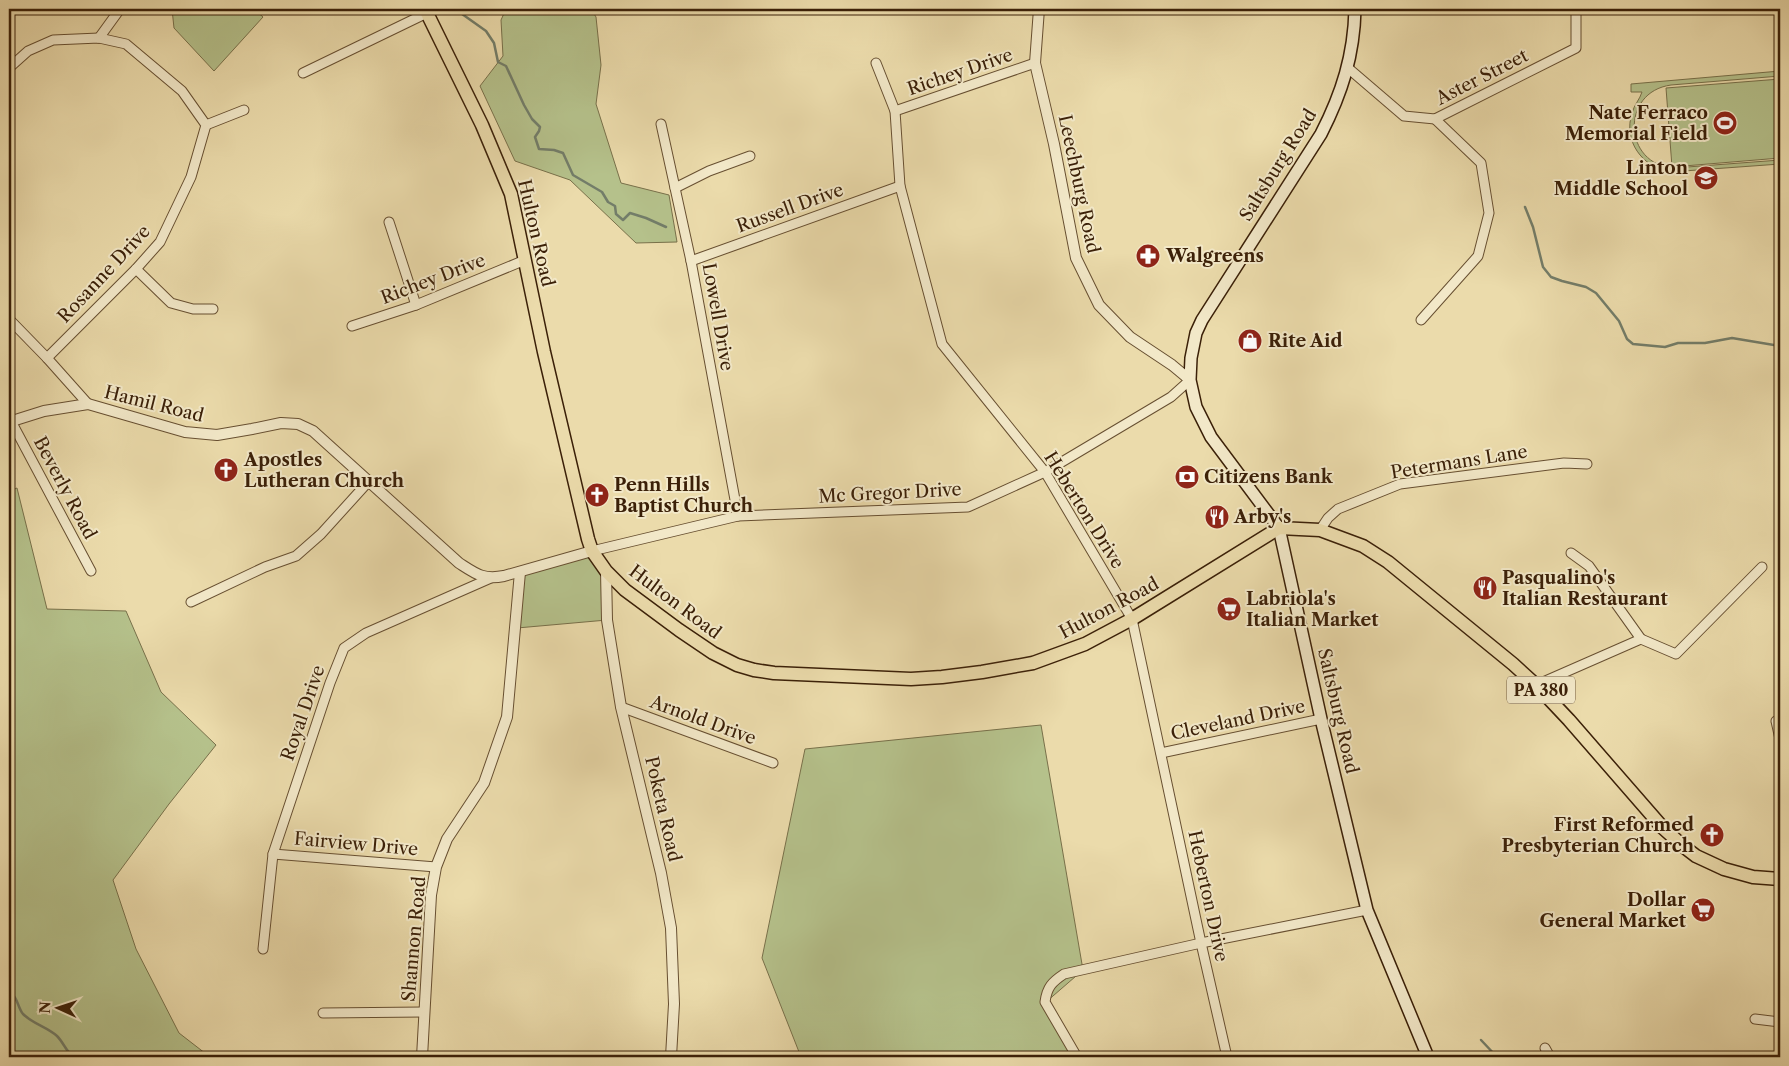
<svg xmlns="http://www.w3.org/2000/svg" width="1789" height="1066" font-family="'Libre Caslon Text',serif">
	<rect width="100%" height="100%" fill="#ebdbab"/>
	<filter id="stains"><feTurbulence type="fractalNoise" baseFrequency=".004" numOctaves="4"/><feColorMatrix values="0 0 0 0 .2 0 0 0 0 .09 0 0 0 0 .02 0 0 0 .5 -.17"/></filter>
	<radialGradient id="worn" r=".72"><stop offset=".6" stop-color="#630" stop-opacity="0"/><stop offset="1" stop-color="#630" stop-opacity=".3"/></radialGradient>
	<!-- green -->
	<g fill="#b5c18b" stroke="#78704a">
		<path d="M 172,9 L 254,9 L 263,17 L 214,71 L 174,28 Z"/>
		<path d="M 506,9 L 591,9 L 596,17 L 601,65 L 596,104 L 621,183 L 669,195 L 677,242 L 636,243 L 570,180 L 515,161 L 480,86 L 503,56 L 501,20 Z"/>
		<path d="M 1780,71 L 1780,76 L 1671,85 C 1620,92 1623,165 1674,168 L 1780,160 L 1780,164 L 1670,172 C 1642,167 1623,141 1632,113 C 1634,105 1640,99 1642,92 L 1631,92 L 1631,84 Z"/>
		<path d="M 1780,79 L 1780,158 L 1672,167 L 1666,88 Z"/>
		<path d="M 17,488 L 47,609 L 126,611 L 161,692 L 216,745 L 169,804 L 113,880 L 136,949 L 179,1033 L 210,1057 L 9,1057 L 9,491 Z"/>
		<path d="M 592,551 L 606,571 L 607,620 L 517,628 L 520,572 Z"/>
		<path d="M 1041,725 L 1083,970 L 1046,1002 L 1077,1057 L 801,1057 L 762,958 L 805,749 Z"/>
	</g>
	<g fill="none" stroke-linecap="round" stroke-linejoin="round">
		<!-- stream -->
		<g stroke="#737d69" stroke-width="2.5">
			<path d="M 455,9 L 486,31 L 494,43 L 498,62 L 506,66 L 524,105 L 532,119 L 540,127 L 539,131 L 535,137 L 539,149 L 554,150 L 563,153 L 573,175 L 602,192 L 608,202 L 615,206 L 616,214 L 623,220 L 630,213 L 646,218 L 666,227"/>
			<path d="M 1525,207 L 1533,227 L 1543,267 L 1551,277 L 1562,281 L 1586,287 L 1596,293 L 1619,321 L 1627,339 L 1633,344 L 1665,347 L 1678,343 L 1705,343 L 1732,338 L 1780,346"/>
			<path d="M 9,993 L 12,994 C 18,999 18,1008 23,1014 C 33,1024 47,1027 57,1036 C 64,1043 66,1052 74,1057"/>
			<path d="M 1481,1040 L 1497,1057"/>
		</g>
		<defs>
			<g id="minor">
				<path d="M 99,38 L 120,9"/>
				<path d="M 876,63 L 895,111 L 900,186 L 942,344 L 1045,472 L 1132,619 L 1201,943 L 1227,1057"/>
				<path d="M 9,68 L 28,51 L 53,40 L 99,38 L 126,44 L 182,91 L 206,125 L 191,177 L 160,242 L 136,269 L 47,358"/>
				<path d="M 1348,68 L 1404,116 L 1435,119 L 1576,48 L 1576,9"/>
				<path d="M 303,73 L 427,13"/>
				<path d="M 895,111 L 1035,63"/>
				<path d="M 661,124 L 691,261 L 738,516"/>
				<path d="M 206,125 L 244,110"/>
				<path d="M 675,188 L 709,171 L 750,156"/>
				<path d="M 389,222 L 416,305"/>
				<path d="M 691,261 L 900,186"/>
				<path d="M 136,269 L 171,303 L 193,309 L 213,309"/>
				<path d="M 9,319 L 47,358 L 88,404"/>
				<path d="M 1421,320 L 1478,256 L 1489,213 L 1481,163 L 1435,119"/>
				<path d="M 352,326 L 416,305 L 525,260"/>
				<path d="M 11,421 L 91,571"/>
				<path d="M 1320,530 L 1328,518 L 1338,509 L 1400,484 L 1564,463 L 1587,464"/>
				<path d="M 592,551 L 738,516 L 968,507 L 1045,472 L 1171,397 L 1190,380"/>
				<path d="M 1571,553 L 1589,566 L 1641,639"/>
				<path d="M 191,602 L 265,567 L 296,556 L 321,534 L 369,481"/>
				<path d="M 1536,685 L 1641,639 L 1676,654 L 1762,567"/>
				<path d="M 621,707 L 773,763"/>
				<path d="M 1776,721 L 1780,739"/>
				<path d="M 1161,753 L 1321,719"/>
				<path d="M 273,854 L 436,867"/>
				<path d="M 263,949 L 273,854 L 330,683 L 344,648 L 366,633 L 491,578"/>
				<path d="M 323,1013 L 423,1012"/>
				<path d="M 1755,1019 L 1780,1022"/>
				<path d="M 1545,1048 L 1550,1057"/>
				<path d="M 1077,1057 L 1045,1002 C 1047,987 1052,982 1064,974 L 1201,943 L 1367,910"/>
			</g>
			<g id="tertiary">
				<path d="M 1039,9 L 1035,63 L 1054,144 L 1076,258 L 1099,305 L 1130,337 L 1172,365 L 1190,380"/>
				<path d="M 9,422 L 44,411 L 88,404 L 185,432 L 217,435 L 252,429 L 281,423 L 298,424 L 313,431 L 459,563 C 476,574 483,580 504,576 L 592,551"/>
				<path d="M 606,571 L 607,620 L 621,707 L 661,873 L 671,928 L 674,1004 L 671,1057"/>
				<path d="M 422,1057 L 431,895 L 436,867 L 447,839 L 484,783 L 507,717 L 520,572"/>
			</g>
			<path id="secondary" d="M 1355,9 C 1354,55 1342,93 1321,134 L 1202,320 L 1196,333 L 1191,358 L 1190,380 L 1196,407 L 1211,437 L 1279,528 L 1321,719 L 1367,910 L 1428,1057"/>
			<path id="primary" d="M 425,9 L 482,125 L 511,194 L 544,352 L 588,539 L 592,551 L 606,571 L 625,590 L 679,630 L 713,653 L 737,665 L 754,670 L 774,673 L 911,679 L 942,677 L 982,672 L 1033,663 L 1085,644 L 1132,619 L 1279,528 L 1320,530 L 1363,546 L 1388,562 L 1513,664 L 1536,685 L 1569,720 L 1663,828 L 1683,846 L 1696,856 L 1724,869 L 1753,877 L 1780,879"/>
		</defs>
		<!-- minor casing -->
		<use href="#minor" stroke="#674f31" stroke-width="11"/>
		<!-- tertiary casing -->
		<use href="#tertiary" stroke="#674f31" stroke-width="12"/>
		<!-- secondary casing -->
		<use href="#secondary" stroke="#3b2008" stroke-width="14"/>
		<!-- primary casing -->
		<use href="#primary" stroke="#3b2008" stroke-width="15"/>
		<!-- minor -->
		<use href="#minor" stroke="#f2e8c8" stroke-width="9"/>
		<!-- tertiary -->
		<use href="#tertiary" stroke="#f2e8c8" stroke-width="10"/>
		<!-- secondary -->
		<use href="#secondary" stroke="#f2e8c8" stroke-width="11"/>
		<!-- primary -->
		<use href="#primary" stroke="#ebdbab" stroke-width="12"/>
	</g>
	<!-- icons -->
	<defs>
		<symbol id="stadium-disc" viewBox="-11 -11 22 22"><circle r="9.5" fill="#8f2418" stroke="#f2e8c8"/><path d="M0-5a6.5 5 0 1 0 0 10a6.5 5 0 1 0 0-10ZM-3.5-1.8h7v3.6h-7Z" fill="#fff"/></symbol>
		<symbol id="school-disc" viewBox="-11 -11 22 22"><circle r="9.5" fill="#8f2418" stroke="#f2e8c8"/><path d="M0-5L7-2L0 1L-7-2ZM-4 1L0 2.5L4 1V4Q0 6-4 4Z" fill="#fff"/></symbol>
		<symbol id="pharmacy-disc" viewBox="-11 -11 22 22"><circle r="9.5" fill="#8f2418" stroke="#f2e8c8"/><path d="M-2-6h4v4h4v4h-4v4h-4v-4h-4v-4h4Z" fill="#fff"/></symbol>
		<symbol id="shop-disc" viewBox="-11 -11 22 22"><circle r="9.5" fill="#8f2418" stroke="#f2e8c8"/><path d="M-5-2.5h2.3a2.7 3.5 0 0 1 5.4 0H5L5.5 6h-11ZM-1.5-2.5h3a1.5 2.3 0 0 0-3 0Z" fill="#fff"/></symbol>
		<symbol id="church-disc" viewBox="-11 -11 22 22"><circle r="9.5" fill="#8f2418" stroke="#f2e8c8"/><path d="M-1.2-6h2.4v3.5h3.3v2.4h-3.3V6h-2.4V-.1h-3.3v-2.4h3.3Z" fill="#fff"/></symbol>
		<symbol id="bank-disc" viewBox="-11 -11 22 22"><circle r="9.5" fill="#8f2418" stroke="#f2e8c8"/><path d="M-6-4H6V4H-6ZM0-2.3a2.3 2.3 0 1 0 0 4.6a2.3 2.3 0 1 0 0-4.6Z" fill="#fff"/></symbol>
		<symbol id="restaurant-disc" viewBox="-11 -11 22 22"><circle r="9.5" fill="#8f2418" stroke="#f2e8c8"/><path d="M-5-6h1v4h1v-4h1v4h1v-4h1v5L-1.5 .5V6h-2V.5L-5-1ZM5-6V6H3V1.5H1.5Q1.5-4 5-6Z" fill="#fff"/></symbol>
		<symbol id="supermarket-disc" viewBox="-11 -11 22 22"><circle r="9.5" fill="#8f2418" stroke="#f2e8c8"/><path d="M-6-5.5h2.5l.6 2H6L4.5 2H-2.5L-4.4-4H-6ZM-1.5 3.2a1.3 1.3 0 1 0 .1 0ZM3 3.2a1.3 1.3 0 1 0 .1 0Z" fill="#fff"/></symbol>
	</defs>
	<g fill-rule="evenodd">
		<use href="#stadium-disc" x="1711" y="109" width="28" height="28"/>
		<use href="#school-disc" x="1692" y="164" width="28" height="28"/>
		<use href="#pharmacy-disc" x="1134" y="242" width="28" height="28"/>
		<use href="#shop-disc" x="1236" y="327" width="28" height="28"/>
		<use href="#church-disc" x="212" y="456" width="28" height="28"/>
		<use href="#bank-disc" x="1173" y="463" width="28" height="28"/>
		<use href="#church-disc" x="583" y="481" width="28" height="28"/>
		<use href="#restaurant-disc" x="1203" y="503" width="28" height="28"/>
		<use href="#restaurant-disc" x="1471" y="574" width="28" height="28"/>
		<use href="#supermarket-disc" x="1215" y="595" width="28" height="28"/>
		<use href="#church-disc" x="1698" y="821" width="28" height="28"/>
		<use href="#supermarket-disc" x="1689" y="896" width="28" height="28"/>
	</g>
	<g text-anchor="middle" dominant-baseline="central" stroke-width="4" stroke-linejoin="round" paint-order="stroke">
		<!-- shield labels -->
		<rect fill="#f2e8c8" stroke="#725c42" stroke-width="1" x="1507" y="676.5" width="68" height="27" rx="4"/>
		<g font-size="16" font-weight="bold" fill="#3b2008">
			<text x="1541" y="690">PA 380</text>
		</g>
		<!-- street labels -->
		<g font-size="18" fill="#3b2008" stroke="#f2e8c8">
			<text transform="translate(960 72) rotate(-19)">Richey Drive</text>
			<text transform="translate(1482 77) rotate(-27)">Aster Street</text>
			<text transform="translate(1278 165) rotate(-58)">Saltsburg Road</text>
			<text transform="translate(1079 184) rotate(78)">Leechburg Road</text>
			<text transform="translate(790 208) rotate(-20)">Russell Drive</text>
			<text transform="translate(536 233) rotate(77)">Hulton Road</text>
			<text transform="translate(104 274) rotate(-47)">Rosanne Drive</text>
			<text transform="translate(433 279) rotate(-21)">Richey Drive</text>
			<text transform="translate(718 317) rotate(80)">Lowell Drive</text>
			<text transform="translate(154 404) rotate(14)">Hamil Road</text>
			<text transform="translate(1459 462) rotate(-9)">Petermans Lane</text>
			<text transform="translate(65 488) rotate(62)">Beverly Road</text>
			<text transform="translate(890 493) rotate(-3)">Mc Gregor Drive</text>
			<text transform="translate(1084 510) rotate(58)">Heberton Drive</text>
			<text transform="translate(675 602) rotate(37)">Hulton Road</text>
			<text transform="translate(1109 608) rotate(-28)">Hulton Road</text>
			<text transform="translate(1338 711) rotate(77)">Saltsburg Road</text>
			<text transform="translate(303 713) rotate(-71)">Royal Drive</text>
			<text transform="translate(703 720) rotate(20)">Arnold Drive</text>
			<text transform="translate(1238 720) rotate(-12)">Cleveland Drive</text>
			<text transform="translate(663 809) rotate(77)">Poketa Road</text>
			<text transform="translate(356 844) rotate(5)">Fairview Drive</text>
			<text transform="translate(1208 896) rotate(78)">Heberton Drive</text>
			<text transform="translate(414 939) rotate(-85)">Shannon Road</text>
		</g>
		<!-- poi labels -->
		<g font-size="18" font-weight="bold" fill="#3b2008" stroke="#f2e8c8" text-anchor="start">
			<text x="1708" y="113" text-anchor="end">Nate Ferraco<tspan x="1708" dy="21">Memorial Field</tspan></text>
			<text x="1688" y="168" text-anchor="end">Linton<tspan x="1688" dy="21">Middle School</tspan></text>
			<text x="1166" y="256">Walgreens</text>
			<text x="1268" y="341">Rite Aid</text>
			<text x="244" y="460">Apostles<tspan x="244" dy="21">Lutheran Church</tspan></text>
			<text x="1204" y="477">Citizens Bank</text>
			<text x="614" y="485">Penn Hills<tspan x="614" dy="21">Baptist Church</tspan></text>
			<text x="1234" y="517">Arby's</text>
			<text x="1502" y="578">Pasqualino's<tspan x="1502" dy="21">Italian Restaurant</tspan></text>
			<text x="1246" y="599">Labriola's<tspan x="1246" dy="21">Italian Market</tspan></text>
			<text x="1694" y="825" text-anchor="end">First Reformed<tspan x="1694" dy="21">Presbyterian Church</tspan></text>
			<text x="1686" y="900" text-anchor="end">Dollar<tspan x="1686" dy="21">General Market</tspan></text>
		</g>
	</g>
	<!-- margin -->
	<rect width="1789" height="1066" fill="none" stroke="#ebdbab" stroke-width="30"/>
	<rect x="10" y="10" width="1769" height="1046" fill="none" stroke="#3b2008" stroke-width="2.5"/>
	<rect x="15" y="15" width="1759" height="1036" fill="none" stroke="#3b2008"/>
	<!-- north arrow -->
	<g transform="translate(58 1008) rotate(273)" stroke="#f2e8c8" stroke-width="4" paint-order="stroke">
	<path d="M0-4L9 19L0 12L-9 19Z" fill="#3b2008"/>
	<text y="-8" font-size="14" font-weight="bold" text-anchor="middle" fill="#3b2008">N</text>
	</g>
	<rect width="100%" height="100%" filter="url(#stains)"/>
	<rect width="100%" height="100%" fill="url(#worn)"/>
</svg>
